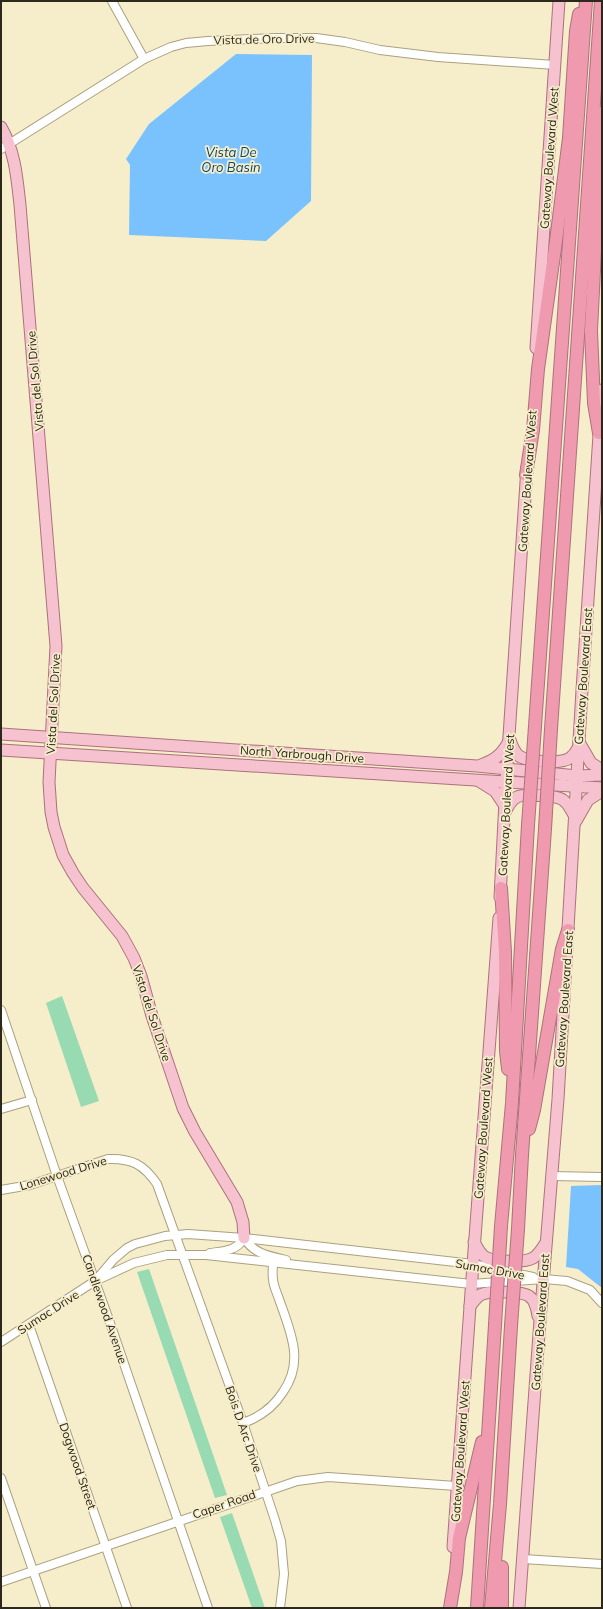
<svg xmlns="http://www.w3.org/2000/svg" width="603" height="1609" font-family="Mulish,sans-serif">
	<rect width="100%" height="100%" fill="#f6edca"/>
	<!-- green -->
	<g fill="#98dbb2">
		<path d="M 62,996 L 99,1101 L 81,1107 L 46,1003 Z"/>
		<path d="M 149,1269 L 227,1495 L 215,1498 L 137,1272 Z"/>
		<path d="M 232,1513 L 265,1608 L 252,1608 L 220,1517 Z"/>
	</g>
	<!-- water -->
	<g fill="#7ac2fe">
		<path d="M 236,54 L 312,55 L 311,201 L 266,241 L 129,235 L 130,165 L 126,159 L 149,124 Z"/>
		<path d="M 602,1185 L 602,1288 L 578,1269 L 566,1267 L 571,1186 Z"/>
	</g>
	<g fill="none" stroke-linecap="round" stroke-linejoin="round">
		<defs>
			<g id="minor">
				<path d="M 112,1 L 144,59"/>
				<path d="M 1,149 L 144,59 L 171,47 L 186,43 L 208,41 L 275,38 L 316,38 L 345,42 L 380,50 L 438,57 L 555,65"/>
				<path d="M 1,1010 L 57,1176 L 109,1320 L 208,1608"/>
				<path d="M 1,1109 L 32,1100"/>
				<path d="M 551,1176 L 602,1177"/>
				<path d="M 1,1190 L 30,1185 L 108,1159 C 132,1158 144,1165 157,1184 L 243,1423 L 275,1520 L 281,1541 L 284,1574 L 280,1608"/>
				<path d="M 244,1238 C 254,1254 269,1256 286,1260"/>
				<path d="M 210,1253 C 224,1251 237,1251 244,1238"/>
				<path d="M 97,1279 L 113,1260 L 127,1248 L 135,1244 L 165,1236 L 188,1234 L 244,1238 L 473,1264 L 533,1277"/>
				<path d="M 29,1325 L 127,1608"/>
				<path d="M 1,1342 L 95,1281 L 134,1263 L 167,1255 L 206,1255 L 471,1284 L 544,1279 L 567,1281 L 590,1290 L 602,1303"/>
				<path d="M 243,1423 C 260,1417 273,1408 283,1392 C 305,1361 290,1331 279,1299 C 277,1293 273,1285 273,1279 C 272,1274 273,1268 273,1263"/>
				<path d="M 1,1478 L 46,1608"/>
				<path d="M 523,1559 L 602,1564"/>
				<path d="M 1,1582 L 297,1481 L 328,1477 L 456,1486"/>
			</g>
			<g id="major">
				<path d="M 1,127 C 15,151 17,178 20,205 L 56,646 L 49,782 L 51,812 L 54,827 L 63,855 L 73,873 L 83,888 L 122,936 L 134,958 L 141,976 L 152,1016 L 183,1108 L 195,1132 L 237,1202 L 243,1222 L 244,1238"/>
				<path d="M 536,348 L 559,1"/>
				<path d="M 1,734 L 477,766 L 577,776 L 602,775"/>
				<path d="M 510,740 C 512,746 514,752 519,756 C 527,762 562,764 570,758 C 573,756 576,752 578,748"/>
				<path d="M 579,742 L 591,763 L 602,770"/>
				<path d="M 1,750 L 602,788"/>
				<path d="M 481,765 C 495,760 501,755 508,743"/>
				<path d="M 479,781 L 495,791 L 505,806"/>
				<path d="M 505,812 C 508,806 511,800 517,797 C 523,794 557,795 563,800 C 568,803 571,810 574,815"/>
				<path d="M 576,821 L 588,800 L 602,791"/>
				<path d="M 500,897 L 506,781 L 527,467"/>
				<path d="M 474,1242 C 477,1247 479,1253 485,1257 C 493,1262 525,1263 533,1258 C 538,1255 542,1249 545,1244"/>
				<path d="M 470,1306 C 473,1302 476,1298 480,1295 C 488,1291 522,1291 529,1296 C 535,1300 537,1309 538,1316"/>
				<path d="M 453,1547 L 473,1264 L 499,918"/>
				<path d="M 519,1608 L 540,1320 L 558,1099 L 582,690 L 602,390"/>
			</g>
			<g id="highway">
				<path d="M 599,433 L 594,403 L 591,331 L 601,130 L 599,113"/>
				<path d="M 526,475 L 533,430 L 538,369 L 556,241 L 569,138 L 576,31 L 579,14"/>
				<path d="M 535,726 L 586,1"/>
				<path d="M 551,729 L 601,1"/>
				<path d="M 501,888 L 505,952 L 506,1051 L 508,1069"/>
				<path d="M 529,1129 L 534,1110 L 562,949 L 568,930"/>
				<path d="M 501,1226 L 512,1103 L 528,825"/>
				<path d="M 518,1229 L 522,1155 L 545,829"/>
				<path d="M 502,1567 L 502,1608"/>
				<path d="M 450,1608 L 456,1572 L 459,1538 L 482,1442"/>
				<path d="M 477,1608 L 495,1325"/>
				<path d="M 491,1608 L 500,1504 L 511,1326"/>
			</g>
		</defs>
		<!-- minor casing -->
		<use href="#minor" stroke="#aaa180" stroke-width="10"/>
		<!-- major casing -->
		<use href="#major" stroke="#ab727c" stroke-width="13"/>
		<!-- highway casing -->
		<use href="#highway" stroke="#ab727c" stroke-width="14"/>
		<!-- minor -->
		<use href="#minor" stroke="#fff" stroke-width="8"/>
		<!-- major -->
		<use href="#major" stroke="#f6c2d0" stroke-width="11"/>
		<!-- highway -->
		<use href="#highway" stroke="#f09ab0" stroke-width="12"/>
		<defs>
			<g id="highway-bridge">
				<path d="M 528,825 L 535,726"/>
				<path d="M 545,829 L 551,729"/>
				<path d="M 495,1325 L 501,1226"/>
				<path d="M 511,1326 L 518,1229"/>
			</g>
		</defs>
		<!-- highway-bridge casing -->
		<use href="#highway-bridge" stroke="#ab727c" stroke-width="14" stroke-linecap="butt"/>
		<!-- highway-bridge -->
		<use href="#highway-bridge" stroke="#f09ab0" stroke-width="12"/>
	</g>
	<g text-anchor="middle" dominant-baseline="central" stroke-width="3.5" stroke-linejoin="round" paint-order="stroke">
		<!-- street labels -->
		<g font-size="12" fill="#2c281b" stroke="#f6edca">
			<text transform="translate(264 39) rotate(-1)">Vista de Oro Drive</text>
			<text transform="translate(549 158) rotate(-86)">Gateway Boulevard West</text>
			<text transform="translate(35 381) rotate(-95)">Vista del Sol Drive</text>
			<text transform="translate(527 481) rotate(-86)">Gateway Boulevard West</text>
			<text transform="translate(583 676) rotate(-86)">Gateway Boulevard East</text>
			<text transform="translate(53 704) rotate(-87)">Vista del Sol Drive</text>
			<text transform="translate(302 754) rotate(4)">North Yarbrough Drive</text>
			<text transform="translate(506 805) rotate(-87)">Gateway Boulevard West</text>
			<text transform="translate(564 999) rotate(-86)">Gateway Boulevard East</text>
			<text transform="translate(152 1013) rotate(72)">Vista del Sol Drive</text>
			<text transform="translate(483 1128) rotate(-86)">Gateway Boulevard West</text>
			<text transform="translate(63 1173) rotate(-17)">Lonewood Drive</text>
			<text transform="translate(490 1269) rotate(10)">Sumac Drive</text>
			<text transform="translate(105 1309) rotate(71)">Candlewood Avenue</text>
			<text transform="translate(48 1312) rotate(-33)">Sumac Drive</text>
			<text transform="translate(540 1322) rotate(-86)">Gateway Boulevard East</text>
			<text transform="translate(244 1429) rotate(71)">Bois D Arc Drive</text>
			<text transform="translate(460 1451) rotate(-86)">Gateway Boulevard West</text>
			<text transform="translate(78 1466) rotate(71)">Dogwood Street</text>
			<text transform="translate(224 1504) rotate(-19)">Caper Road</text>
		</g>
		<!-- water labels -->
		<g font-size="13" font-style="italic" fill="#0c446a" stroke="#f6edca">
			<text x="231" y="152">Vista De<tspan x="231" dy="15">Oro Basin</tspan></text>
		</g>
	</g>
	<!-- border -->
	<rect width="603" height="1609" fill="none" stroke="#2c281b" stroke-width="4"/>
</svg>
